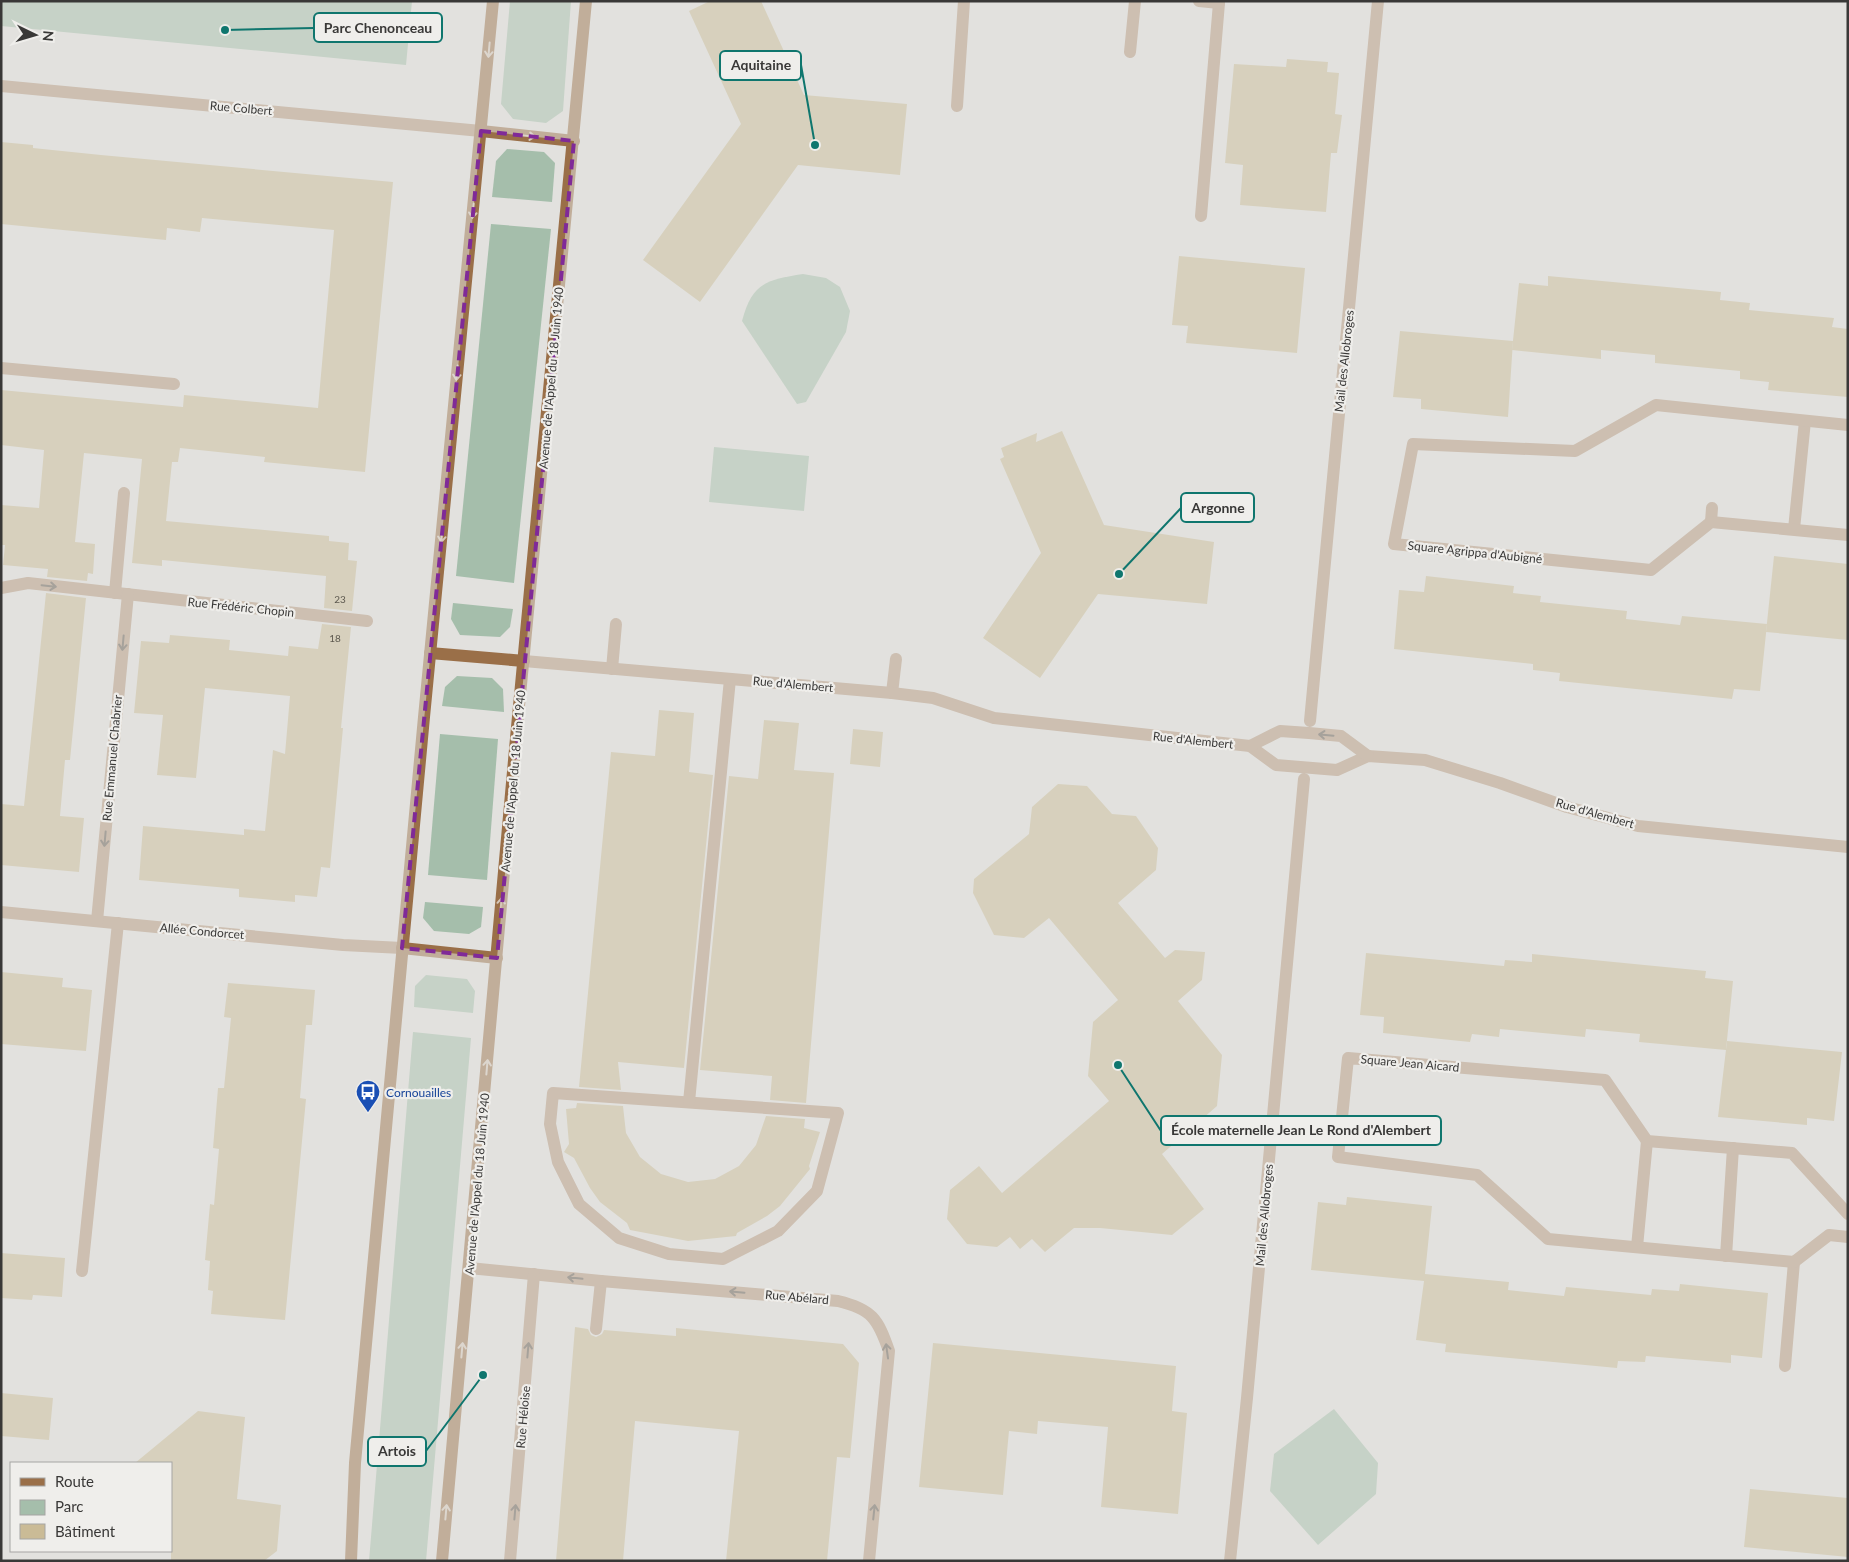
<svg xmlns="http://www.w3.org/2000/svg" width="1849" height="1562" font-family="Lato,sans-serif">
	<rect width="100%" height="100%" fill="#e2e1de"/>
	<!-- green -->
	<g fill="#a5beab">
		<path d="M 1,1 L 412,1 L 406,65 L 1,26 Z"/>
		<path d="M 510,1 L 571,1 L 563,111 L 546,123 L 513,119 L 501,104 Z"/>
		<path d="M 507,149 L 544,152 L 555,163 L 552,202 L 492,197 L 496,161 Z"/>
		<path d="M 491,224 L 551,229 L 514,583 L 456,576 Z"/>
		<path d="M 803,274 L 826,278 L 840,287 L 850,311 L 846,332 L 806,402 L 797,404 L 742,321 C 752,283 766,280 803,274 Z"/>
		<path d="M 714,447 L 809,456 L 804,511 L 709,502 Z"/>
		<path d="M 453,603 L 513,609 L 510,627 L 500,637 L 460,635 L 451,619 Z"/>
		<path d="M 457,676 L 492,678 L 503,689 L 504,712 L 442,706 L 445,687 Z"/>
		<path d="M 440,734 L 498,739 L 487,880 L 428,875 Z"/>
		<path d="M 425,902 L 483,907 L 481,927 L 469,934 L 434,931 L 423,918 Z"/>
		<path d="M 426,975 L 467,979 L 475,991 L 473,1013 L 414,1007 L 415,986 Z"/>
		<path d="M 413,1032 L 471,1038 L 426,1561 L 369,1561 Z"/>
		<path d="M 1334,1409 L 1378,1463 L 1376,1494 L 1318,1545 L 1270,1491 L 1274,1454 Z"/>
	</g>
	<!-- building -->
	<g fill="#cabb96">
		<path d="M 710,1 L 761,1 L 804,95 L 907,104 L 900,175 L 798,165 L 700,302 L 643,260 L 741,124 L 689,11 Z"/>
		<path d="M 1287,59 L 1328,62 L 1327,72 L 1339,73 L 1335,114 L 1342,115 L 1337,153 L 1331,153 L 1326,212 L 1240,205 L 1243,165 L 1225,163 L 1234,64 L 1286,67 Z"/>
		<path d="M 1,142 L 33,145 L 33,148 L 101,155 L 393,182 L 365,472 L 264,462 L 265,457 L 180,448 L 178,462 L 172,462 L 166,521 L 329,536 L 329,541 L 349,543 L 348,560 L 357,561 L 352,611 L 324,608 L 326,576 L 162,560 L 162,566 L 132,563 L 142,459 L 84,453 L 75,542 L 95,544 L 93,574 L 88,573 L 87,581 L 47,577 L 48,569 L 3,565 L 5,545 L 1,545 L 1,505 L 39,508 L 44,450 L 1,445 L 1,390 L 183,407 L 184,395 L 318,408 L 334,230 L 202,218 L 200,232 L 167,228 L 166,240 L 1,224 Z"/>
		<path d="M 1179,256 L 1305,268 L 1297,353 L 1186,343 L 1188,326 L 1172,325 Z"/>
		<path d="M 1548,276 L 1721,292 L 1720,300 L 1750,303 L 1749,310 L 1834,318 L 1832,327 L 1848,329 L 1848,397 L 1768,390 L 1769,382 L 1740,379 L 1740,371 L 1655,363 L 1655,355 L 1601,350 L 1601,359 L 1512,350 L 1519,283 L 1548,286 Z"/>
		<path d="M 1400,331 L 1513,341 L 1508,417 L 1421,409 L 1421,399 L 1393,397 Z"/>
		<path d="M 1062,431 L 1104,525 L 1214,542 L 1207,604 L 1098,594 L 1040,678 L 983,638 L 1041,553 L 1000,459 L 1004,457 L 1001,448 L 1037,433 L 1036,442 Z"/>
		<path d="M 1774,556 L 1848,564 L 1848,640 L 1766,632 Z"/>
		<path d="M 1426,576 L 1514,586 L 1513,593 L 1541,596 L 1540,602 L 1627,611 L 1626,619 L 1680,625 L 1682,616 L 1767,624 L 1760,691 L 1734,689 L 1732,699 L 1559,681 L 1560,673 L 1533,670 L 1533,664 L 1394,649 L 1399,590 L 1424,592 Z"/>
		<path d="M 46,593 L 86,598 L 70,760 L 65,760 L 60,816 L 84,818 L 79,872 L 1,865 L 1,804 L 24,806 Z"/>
		<path d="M 322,624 L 351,627 L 341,728 L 343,728 L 330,868 L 321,867 L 317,897 L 295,895 L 295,902 L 239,897 L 239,889 L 139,880 L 143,826 L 244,835 L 244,829 L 265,831 L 273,750 L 285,754 L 290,696 L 205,688 L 196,778 L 157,775 L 163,715 L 134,713 L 141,641 L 169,643 L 170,635 L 230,640 L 229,650 L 288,656 L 289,646 L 318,649 Z"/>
		<path d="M 659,710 L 694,713 L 689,772 L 713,775 L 684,1068 L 618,1062 L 621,1090 L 579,1087 L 611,752 L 655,756 Z"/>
		<path d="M 764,720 L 799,723 L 794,770 L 834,773 L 806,1103 L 770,1100 L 772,1076 L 700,1070 L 729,776 L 758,779 Z"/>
		<path d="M 853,729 L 883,732 L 880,767 L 850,764 Z"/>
		<path d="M 1058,784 L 1087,786 L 1112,814 L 1136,816 L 1158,848 L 1156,870 L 1118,903 L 1165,958 L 1175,950 L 1205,952 L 1202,980 L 1178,1001 L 1222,1055 L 1217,1106 L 1162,1154 L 1204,1209 L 1172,1235 L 1100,1228 L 1074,1228 L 1045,1252 L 1032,1239 L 1020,1249 L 1010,1237 L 997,1247 L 967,1244 L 947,1219 L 950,1190 L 979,1166 L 1002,1193 L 1109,1101 L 1088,1076 L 1093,1022 L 1118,1000 L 1049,918 L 1024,938 L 994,935 L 973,893 L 974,879 L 1029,834 L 1032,807 Z"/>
		<path d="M 1366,953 L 1504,966 L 1505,960 L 1532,962 L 1532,954 L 1706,971 L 1705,978 L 1733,981 L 1726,1050 L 1639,1042 L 1640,1034 L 1586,1029 L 1585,1037 L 1500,1029 L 1499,1037 L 1472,1034 L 1470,1042 L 1383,1033 L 1384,1017 L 1360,1015 Z"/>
		<path d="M 1,972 L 63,978 L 62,987 L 92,990 L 86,1051 L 1,1044 Z"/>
		<path d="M 228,983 L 315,990 L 312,1025 L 306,1025 L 300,1098 L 306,1099 L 285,1320 L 211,1314 L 213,1291 L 208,1290 L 210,1261 L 205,1260 L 210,1204 L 214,1205 L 219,1149 L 213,1148 L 218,1088 L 224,1088 L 231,1018 L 224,1017 Z"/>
		<path d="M 1727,1041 L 1842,1052 L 1834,1121 L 1807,1118 L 1807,1125 L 1718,1117 Z"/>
		<path d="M 577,1103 L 623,1106 L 626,1133 L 640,1157 L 661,1174 L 688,1182 L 715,1179 L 739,1166 L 756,1145 L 766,1116 L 805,1119 L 804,1128 L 820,1132 L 809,1166 L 810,1169 L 780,1206 L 767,1216 L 737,1233 L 736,1236 L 688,1241 L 630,1230 L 627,1223 L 600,1202 L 590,1188 L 574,1158 L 564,1152 L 569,1144 L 566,1109 L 576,1108 Z"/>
		<path d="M 1347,1197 L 1432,1206 L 1425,1274 L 1509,1282 L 1508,1290 L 1564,1296 L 1566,1287 L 1651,1295 L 1652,1289 L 1679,1291 L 1680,1284 L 1768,1293 L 1762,1358 L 1731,1355 L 1731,1363 L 1646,1356 L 1645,1362 L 1618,1361 L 1617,1368 L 1445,1352 L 1446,1344 L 1416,1340 L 1424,1281 L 1311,1270 L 1318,1202 L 1346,1205 Z"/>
		<path d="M 1,1253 L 65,1258 L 62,1297 L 33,1295 L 32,1300 L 1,1298 Z"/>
		<path d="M 575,1327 L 588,1329 L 591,1335 L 596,1337 L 602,1334 L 604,1330 L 676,1336 L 676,1328 L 843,1344 L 859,1363 L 850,1458 L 837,1457 L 827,1561 L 726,1561 L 739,1431 L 635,1421 L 623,1561 L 556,1561 Z"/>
		<path d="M 933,1343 L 1176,1366 L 1172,1411 L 1187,1413 L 1178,1514 L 1101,1507 L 1108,1427 L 1038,1421 L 1037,1434 L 1009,1431 L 1003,1495 L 919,1487 Z"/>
		<path d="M 1,1393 L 53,1398 L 49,1440 L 1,1436 Z"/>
		<path d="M 198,1411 L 245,1417 L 237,1499 L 281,1505 L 277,1551 L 264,1561 L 171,1561 L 171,1463 L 135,1463 Z"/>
		<path d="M 1750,1489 L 1848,1498 L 1848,1557 L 1744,1547 Z"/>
	</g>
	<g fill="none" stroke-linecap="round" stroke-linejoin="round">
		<!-- lane -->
		<g stroke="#b3947b" stroke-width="12">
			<path d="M 1130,52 L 1135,1"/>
			<path d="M 957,106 L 964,1"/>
			<path d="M 1201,216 L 1219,3"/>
			<path d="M 1,368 L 174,384"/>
			<path d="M 1711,522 L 1712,508"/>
			<path d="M 1794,529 L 1805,421"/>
			<path d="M 612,669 L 616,624"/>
			<path d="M 892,693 L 896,659"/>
			<path d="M 553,1093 L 838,1113 L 817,1191 L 778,1231 L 723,1259 L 669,1254 L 619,1238 L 579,1204 L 558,1162 L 550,1124 Z"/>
			<path d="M 689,1102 L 730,679"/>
			<path d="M 1637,1247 L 1647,1141"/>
			<path d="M 1726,1256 L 1733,1148"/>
			<path d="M 82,1271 L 118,923"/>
			<path d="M 596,1329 L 601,1281"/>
			<path d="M 1785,1366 L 1794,1262"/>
		</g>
		<!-- street -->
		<g stroke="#b3947b" stroke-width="12">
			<path d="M 1199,1 L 1219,3"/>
			<path d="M 1,86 L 481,131"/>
			<path d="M 1848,425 L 1656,405 L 1575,451 L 1413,444 L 1394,544 L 1651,570 L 1711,522 L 1848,535"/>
			<path d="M 1,588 L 28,583 L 367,621"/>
			<path d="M 115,593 L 124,493"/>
			<path d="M 524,661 L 892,693 L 933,698 L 994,718 L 1250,746 L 1276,765 L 1337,770 L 1368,756 L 1425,760 L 1500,783 L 1567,807 L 1638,826 L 1848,847"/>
			<path d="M 1310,721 L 1378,1"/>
			<path d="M 1250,746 L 1280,731 L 1309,733 L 1341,736 L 1368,756"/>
			<path d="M 1,912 L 343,945 L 402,948"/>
			<path d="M 97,921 L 128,594"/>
			<path d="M 1848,1214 L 1792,1153 L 1647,1141 L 1605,1080 L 1348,1058 L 1338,1157 L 1477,1175 L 1548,1239 L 1794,1262 L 1829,1235 L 1848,1237"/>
			<path d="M 469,1268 L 601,1281 L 838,1301 C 872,1309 878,1319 889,1351 L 869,1561"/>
			<path d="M 510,1561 L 534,1274"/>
			<path d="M 1230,1561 L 1247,1398 L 1304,779"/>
		</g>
		<!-- secondary -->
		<g stroke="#9a6f48" stroke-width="12">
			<path d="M 481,131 L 574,141"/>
			<path d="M 430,653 L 524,661"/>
			<path d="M 402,948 L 497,958"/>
			<path d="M 351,1561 L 355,1463 L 424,717 L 493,1"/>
			<path d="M 442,1561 L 517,727 L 586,1"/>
		</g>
	</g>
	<!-- one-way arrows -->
	<defs><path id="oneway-shaft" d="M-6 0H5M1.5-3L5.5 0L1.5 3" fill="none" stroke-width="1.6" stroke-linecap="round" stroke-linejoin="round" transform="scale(1.25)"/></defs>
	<g stroke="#d6c8ba">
		<use href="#oneway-shaft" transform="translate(489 50) rotate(95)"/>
		<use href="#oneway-shaft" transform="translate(528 136) rotate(6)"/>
		<use href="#oneway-shaft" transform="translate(473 211) rotate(96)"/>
		<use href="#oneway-shaft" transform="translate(457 373) rotate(95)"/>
		<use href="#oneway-shaft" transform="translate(442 535) rotate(95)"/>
		<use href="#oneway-shaft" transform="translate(501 905) rotate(-85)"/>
		<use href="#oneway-shaft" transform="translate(487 1067) rotate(-85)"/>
		<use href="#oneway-shaft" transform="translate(462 1350) rotate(-85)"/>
		<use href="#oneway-shaft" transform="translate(446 1512) rotate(-85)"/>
	</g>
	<g stroke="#5e544b">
		<use href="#oneway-shaft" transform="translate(49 586) rotate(6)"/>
		<use href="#oneway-shaft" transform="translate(123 643) rotate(95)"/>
		<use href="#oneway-shaft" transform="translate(1326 735) rotate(-175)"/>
		<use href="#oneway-shaft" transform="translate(105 839) rotate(95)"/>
		<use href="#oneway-shaft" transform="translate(575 1278) rotate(-174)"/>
		<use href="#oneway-shaft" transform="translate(737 1292) rotate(-175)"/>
		<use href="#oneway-shaft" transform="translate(528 1350) rotate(-85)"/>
		<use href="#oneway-shaft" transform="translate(887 1351) rotate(-98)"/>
		<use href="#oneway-shaft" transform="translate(515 1512) rotate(-85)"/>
		<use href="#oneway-shaft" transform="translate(874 1512) rotate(-84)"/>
	</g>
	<!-- marked area -->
	<path d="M0 0H1849V1562H0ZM 481,131 L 574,141 L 497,958 L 402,948 Z" fill="#e2e1de" fill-opacity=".55" fill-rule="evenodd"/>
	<path fill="none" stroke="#802a98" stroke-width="4" stroke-dasharray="10 6" stroke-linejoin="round" d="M 481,131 L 574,141 L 497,958 L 402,948 Z"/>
	<!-- icons -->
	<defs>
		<symbol id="bus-pin" viewBox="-11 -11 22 30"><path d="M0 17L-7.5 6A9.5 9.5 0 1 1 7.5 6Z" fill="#1a4fb4" stroke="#efeeeb"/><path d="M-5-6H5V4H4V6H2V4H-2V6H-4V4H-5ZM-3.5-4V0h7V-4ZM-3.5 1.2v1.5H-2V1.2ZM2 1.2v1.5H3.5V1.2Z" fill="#fff"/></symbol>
	</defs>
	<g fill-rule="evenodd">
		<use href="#bus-pin" x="354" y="1078" width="28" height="38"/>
	</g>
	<g text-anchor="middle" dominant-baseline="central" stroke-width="4.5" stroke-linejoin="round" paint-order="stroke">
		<!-- number labels -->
		<g font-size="10" fill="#5d594f">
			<text x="340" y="599">23</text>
			<text x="335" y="638">18</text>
		</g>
		<!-- street labels -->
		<g font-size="12" fill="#393837" stroke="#efeeeb">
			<text transform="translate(241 108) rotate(5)">Rue Colbert</text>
			<text transform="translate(1344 361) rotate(-84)">Mail des Allobroges</text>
			<text transform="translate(551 378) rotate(-85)">Avenue de l'Appel du 18 Juin 1940</text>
			<text transform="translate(1475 552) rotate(6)">Square Agrippa d'Aubigné</text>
			<text transform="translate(241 607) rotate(6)">Rue Frédéric Chopin</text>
			<text transform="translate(793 684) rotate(5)">Rue d'Alembert</text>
			<text transform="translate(1193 740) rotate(6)">Rue d'Alembert</text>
			<text transform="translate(112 758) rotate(-85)">Rue Emmanuel Chabrier</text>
			<text transform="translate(513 781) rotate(-85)">Avenue de l'Appel du 18 Juin 1940</text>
			<text transform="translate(1595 813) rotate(16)">Rue d'Alembert</text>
			<text transform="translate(202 931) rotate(5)">Allée Condorcet</text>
			<text transform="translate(1410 1063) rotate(5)">Square Jean Aicard</text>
			<text transform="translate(477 1184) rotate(-85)">Avenue de l'Appel du 18 Juin 1940</text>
			<text transform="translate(1264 1215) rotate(-85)">Mail des Allobroges</text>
			<text transform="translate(797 1297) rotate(5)">Rue Abélard</text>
			<text transform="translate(523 1417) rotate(-85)">Rue Héloise</text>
		</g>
		<!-- transit labels -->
		<g font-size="12" fill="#164399" stroke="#efeeeb" text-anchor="start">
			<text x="386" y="1092">Cornouailles</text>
		</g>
	</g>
	<!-- callouts -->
	<path fill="none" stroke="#0f766e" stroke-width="2" d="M225 30L314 28M815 145L801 65M1119 574L1181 508M1118 1065L1161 1131M483 1375L426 1451"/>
	<g fill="#0f766e" stroke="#efeeeb" stroke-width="2">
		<circle cx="225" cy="30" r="5"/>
		<circle cx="815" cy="145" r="5"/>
		<circle cx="1119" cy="574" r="5"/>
		<circle cx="1118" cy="1065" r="5"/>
		<circle cx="483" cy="1375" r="5"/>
	</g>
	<g fill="#efeeeb" stroke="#0f766e" stroke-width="2">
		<rect x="314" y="13" width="128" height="29" rx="5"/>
		<rect x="720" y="51" width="81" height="29" rx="5"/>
		<rect x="1181" y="493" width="73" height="29" rx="5"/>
		<rect x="1161" y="1116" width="280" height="29" rx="5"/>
		<rect x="368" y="1437" width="58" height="29" rx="5"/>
	</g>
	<g font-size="14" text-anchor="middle" font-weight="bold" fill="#393837">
		<text x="378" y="33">Parc Chenonceau</text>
		<text x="761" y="70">Aquitaine</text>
		<text x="1218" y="513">Argonne</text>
		<text x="1301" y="1135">École maternelle Jean Le Rond d'Alembert</text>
		<text x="397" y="1456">Artois</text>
	</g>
	<!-- border -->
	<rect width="1849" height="1562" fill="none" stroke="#393837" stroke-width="5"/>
	<!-- legend -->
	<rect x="10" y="1462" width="162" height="90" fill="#efeeeb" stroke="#a6a5a3"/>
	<rect x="20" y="1478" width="25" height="8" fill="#9a6f48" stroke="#a6a5a3"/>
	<text x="55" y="1487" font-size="15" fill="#393837">Route</text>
	<rect x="20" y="1500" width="25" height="15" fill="#a5beab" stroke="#a6a5a3"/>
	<text x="55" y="1512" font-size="15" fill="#393837">Parc</text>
	<rect x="20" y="1524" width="25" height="15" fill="#cabb96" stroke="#a6a5a3"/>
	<text x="55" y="1537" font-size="15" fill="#393837">Bâtiment</text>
	<!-- north arrow -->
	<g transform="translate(35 35) rotate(95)" stroke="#efeeeb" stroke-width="4" paint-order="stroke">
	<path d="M0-4L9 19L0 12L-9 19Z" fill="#393837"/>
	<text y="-8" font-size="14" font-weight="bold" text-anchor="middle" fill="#393837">N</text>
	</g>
</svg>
